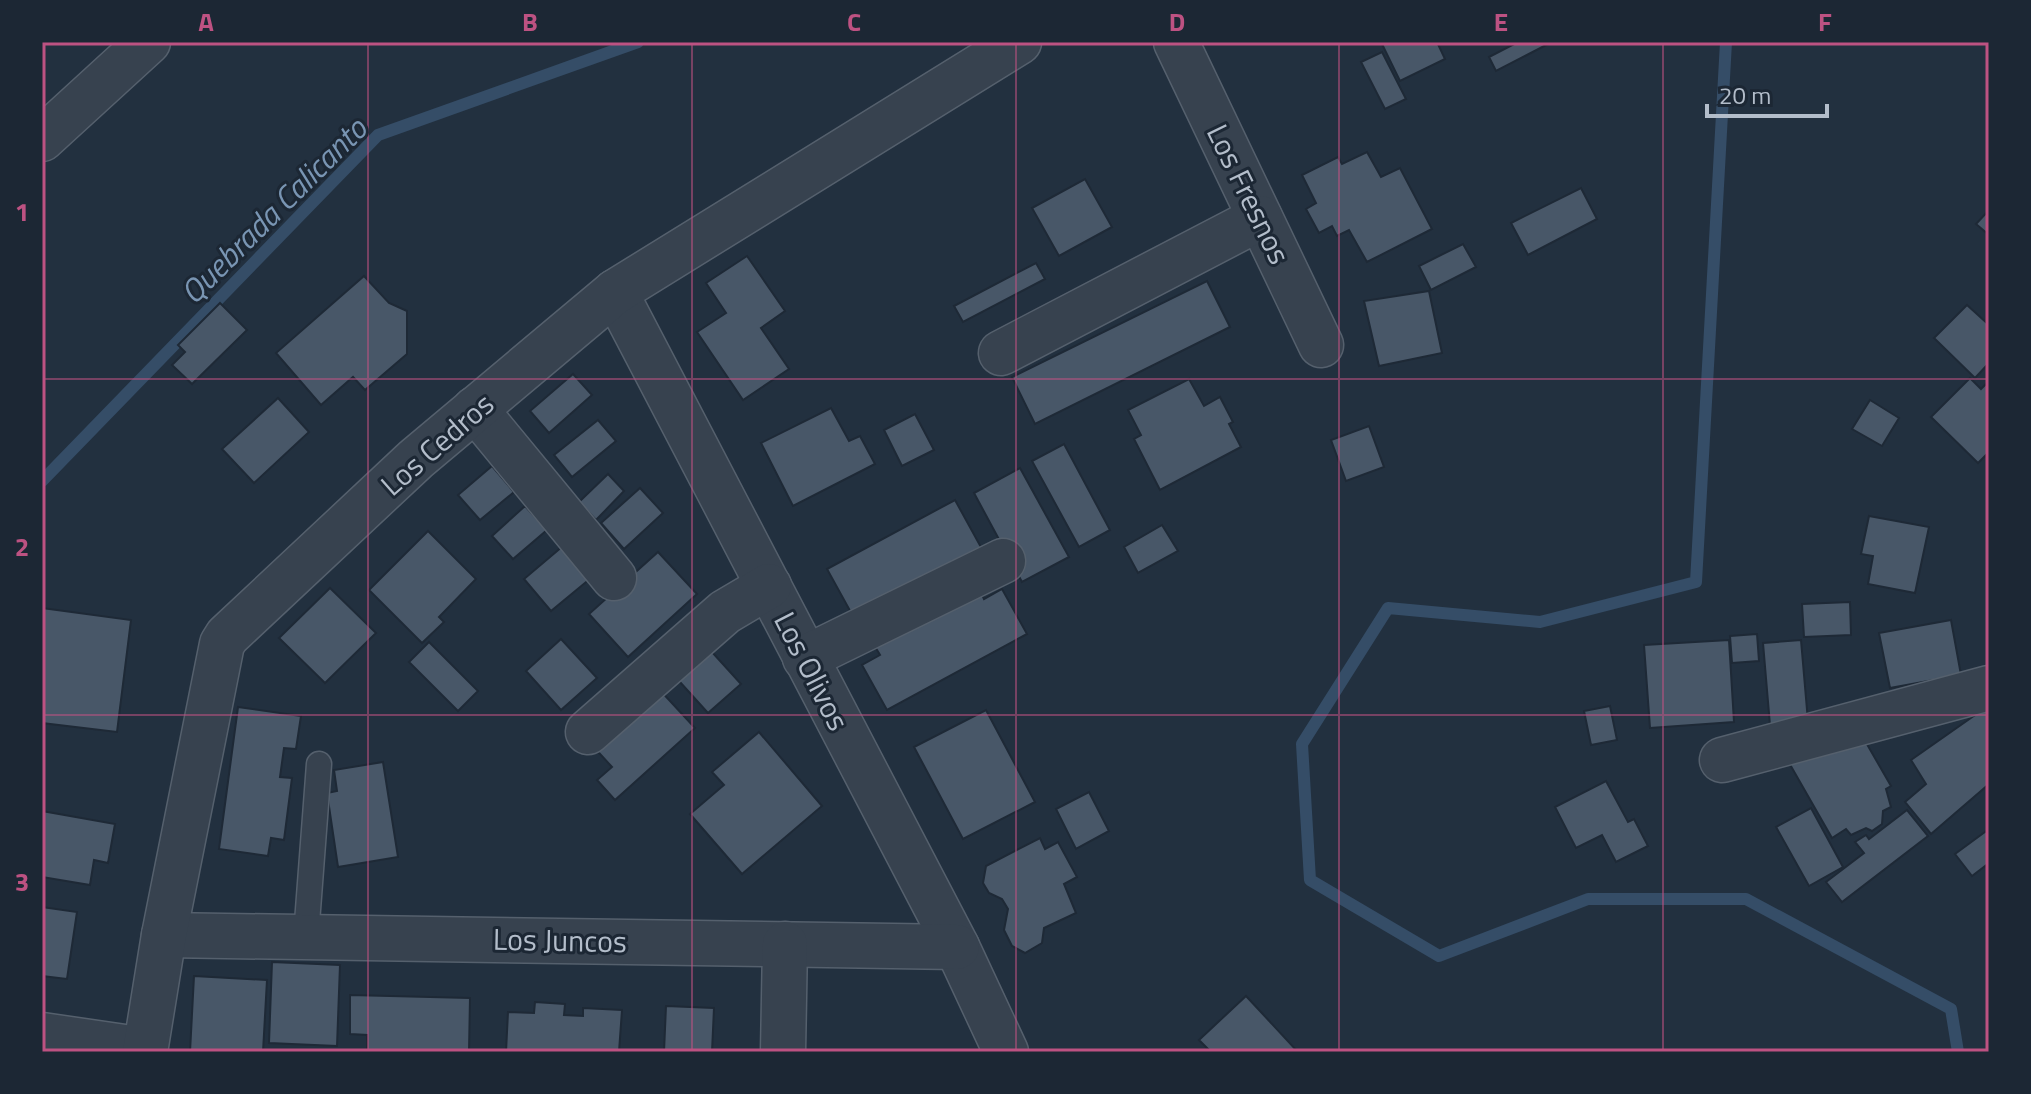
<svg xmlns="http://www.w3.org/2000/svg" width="2031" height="1094" font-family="'Titillium Web',sans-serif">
	<rect width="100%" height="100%" fill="#22303f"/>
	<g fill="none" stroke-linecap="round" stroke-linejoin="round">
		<!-- stream -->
		<g stroke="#354d67" stroke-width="12">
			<path d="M 1726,42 L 1696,582 L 1540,622 L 1388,608 L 1302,744 L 1310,880 L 1439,956 L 1588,899 L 1746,899 L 1951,1009 L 1958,1052"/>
			<path d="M 42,481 L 378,135 L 638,42"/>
		</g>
	</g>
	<!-- building -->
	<g fill="#485768" stroke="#1e2936" stroke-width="2">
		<path d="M 1381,42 L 1437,42 L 1445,59 L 1400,81 Z"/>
		<path d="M 1518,42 L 1552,42 L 1496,71 L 1489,57 Z"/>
		<path d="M 1382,52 L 1406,99 L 1385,109 L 1361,62 Z"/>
		<path d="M 1367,152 L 1381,177 L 1400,168 L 1432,229 L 1367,262 L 1349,230 L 1337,236 L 1332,226 L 1319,233 L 1306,209 L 1316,203 L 1302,175 L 1338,157 L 1342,164 Z"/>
		<path d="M 1085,179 L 1112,227 L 1059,256 L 1032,208 Z"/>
		<path d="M 1581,188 L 1597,219 L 1528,255 L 1511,223 Z"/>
		<path d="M 1989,210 L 1989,235 L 1976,224 Z"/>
		<path d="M 1463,244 L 1476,267 L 1431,290 L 1419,266 Z"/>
		<path d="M 747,256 L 785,311 L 761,328 L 789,369 L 743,400 L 697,332 L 726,313 L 706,283 Z"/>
		<path d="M 1036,263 L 1045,279 L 963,322 L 954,306 Z"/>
		<path d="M 364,276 L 389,303 L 407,311 L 407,354 L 365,390 L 353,377 L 321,405 L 276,353 Z"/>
		<path d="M 1207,281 L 1230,327 L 1035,424 L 1012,377 Z"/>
		<path d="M 1429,291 L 1442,353 L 1379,366 L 1364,301 Z"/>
		<path d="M 220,303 L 247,330 L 192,384 L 172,365 L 185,352 L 178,345 Z"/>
		<path d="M 1967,305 L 1989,325 L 1989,363 L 1975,378 L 1934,338 Z"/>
		<path d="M 573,374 L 592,395 L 549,433 L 530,411 Z"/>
		<path d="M 1970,378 L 1981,389 L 1989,381 L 1989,452 L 1978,463 L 1931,417 Z"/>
		<path d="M 1189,379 L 1204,406 L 1220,397 L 1233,422 L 1229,424 L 1241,447 L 1160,490 L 1134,439 L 1141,435 L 1128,410 Z"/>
		<path d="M 278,398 L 309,432 L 254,483 L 222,449 Z"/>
		<path d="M 1870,400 L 1899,418 L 1882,446 L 1852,429 Z"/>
		<path d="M 831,408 L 849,441 L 860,436 L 875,464 L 793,506 L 761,443 Z"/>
		<path d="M 915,414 L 934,450 L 902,466 L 884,430 Z"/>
		<path d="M 598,420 L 616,441 L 572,477 L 554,455 Z"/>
		<path d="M 1369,426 L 1384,467 L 1346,481 L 1331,440 Z"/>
		<path d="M 1064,444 L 1110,530 L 1079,547 L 1032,461 Z"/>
		<path d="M 492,466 L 514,492 L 480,520 L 458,495 Z"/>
		<path d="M 1020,468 L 1069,557 L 1022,582 L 974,493 Z"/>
		<path d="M 608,474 L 624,491 L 596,520 L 579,502 Z"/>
		<path d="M 640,488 L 663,513 L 624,549 L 601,523 Z"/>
		<path d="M 955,500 L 982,549 L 854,618 L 827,569 Z"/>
		<path d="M 525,506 L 547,530 L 513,559 L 492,536 Z"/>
		<path d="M 1869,516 L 1929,527 L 1915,593 L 1868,584 L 1873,556 L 1861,554 Z"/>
		<path d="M 1162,525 L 1178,551 L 1138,573 L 1124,547 Z"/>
		<path d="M 428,531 L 476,579 L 439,617 L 444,622 L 422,643 L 369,590 Z"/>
		<path d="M 563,546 L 591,578 L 551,611 L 524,579 Z"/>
		<path d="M 658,552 L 697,594 L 628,657 L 589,614 Z"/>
		<path d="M 330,588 L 376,633 L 325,683 L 279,638 Z"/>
		<path d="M 1002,589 L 1027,634 L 887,710 L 862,665 L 880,655 L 874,645 L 980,590 L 984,599 Z"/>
		<path d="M 1850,602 L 1851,635 L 1804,637 L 1802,604 Z"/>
		<path d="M 42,608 L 131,620 L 117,732 L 42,723 Z"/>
		<path d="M 1951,620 L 1961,675 L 1890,688 L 1879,633 Z"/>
		<path d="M 1757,634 L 1759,661 L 1732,663 L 1730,636 Z"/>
		<path d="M 561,639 L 597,678 L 561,710 L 526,671 Z"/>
		<path d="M 1729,640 L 1734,722 L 1650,728 L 1644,645 Z"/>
		<path d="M 1801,640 L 1809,733 L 1771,737 L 1763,643 Z"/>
		<path d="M 702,641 L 741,684 L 708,713 L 670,671 Z"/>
		<path d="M 429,642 L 478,691 L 458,711 L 409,662 Z"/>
		<path d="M 658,688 L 695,728 L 615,800 L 597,780 L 612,767 L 590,743 Z"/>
		<path d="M 1610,706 L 1617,740 L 1591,745 L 1584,711 Z"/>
		<path d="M 1988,706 L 1989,784 L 1931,834 L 1905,802 L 1926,784 L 1911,760 Z"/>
		<path d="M 238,707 L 301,716 L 296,749 L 284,748 L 280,777 L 292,778 L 284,840 L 271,838 L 268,856 L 219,849 Z"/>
		<path d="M 986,710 L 1035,802 L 963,839 L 914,747 Z"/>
		<path d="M 759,732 L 822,806 L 742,874 L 690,814 L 724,785 L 712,772 Z"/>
		<path d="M 1864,739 L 1891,786 L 1886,789 L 1891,807 L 1883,811 L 1882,824 L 1872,831 L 1866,828 L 1851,835 L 1846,829 L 1832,838 L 1788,761 Z"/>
		<path d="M 383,762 L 398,857 L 338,867 L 327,793 L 337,791 L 334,770 Z"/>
		<path d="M 1606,781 L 1628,822 L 1634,819 L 1648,846 L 1616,862 L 1602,835 L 1576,848 L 1555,807 Z"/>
		<path d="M 1089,792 L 1109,831 L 1076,849 L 1056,809 Z"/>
		<path d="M 1811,808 L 1843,867 L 1809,886 L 1776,827 Z"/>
		<path d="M 1907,810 L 1928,836 L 1842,902 L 1826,882 L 1864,853 L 1855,842 L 1866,835 L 1869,839 Z"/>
		<path d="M 42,811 L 115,824 L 108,863 L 94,860 L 90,885 L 42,877 Z"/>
		<path d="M 1989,829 L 1989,863 L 1972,876 L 1955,854 Z"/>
		<path d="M 1040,838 L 1045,849 L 1058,842 L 1077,877 L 1064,884 L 1076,913 L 1044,928 L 1042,943 L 1025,953 L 1012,946 L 1004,930 L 1008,909 L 1002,899 L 989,893 L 983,883 L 986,866 Z"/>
		<path d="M 42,907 L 77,912 L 67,979 L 42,976 Z"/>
		<path d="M 272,962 L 340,965 L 337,1046 L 269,1043 Z"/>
		<path d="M 194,976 L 267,980 L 263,1052 L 190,1052 Z"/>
		<path d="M 350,995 L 470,998 L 469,1052 L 367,1052 L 367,1035 L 350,1034 Z"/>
		<path d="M 1246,996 L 1298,1052 L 1211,1052 L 1199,1040 Z"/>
		<path d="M 535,1002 L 565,1004 L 564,1015 L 583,1016 L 583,1008 L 622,1010 L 619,1052 L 506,1052 L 508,1012 L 534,1013 Z"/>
		<path d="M 666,1006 L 714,1008 L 712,1052 L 664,1052 Z"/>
	</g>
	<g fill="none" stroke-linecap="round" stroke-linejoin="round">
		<defs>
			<path id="service" d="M 306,936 L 319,764"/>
			<g id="minor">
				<path d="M 1176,42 L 1321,345"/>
				<path d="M 42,139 L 148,42"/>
				<path d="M 615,292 L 957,947 L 1006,1052"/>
				<path d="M 1001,353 L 1260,218"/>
				<path d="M 475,409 L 614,578"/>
				<path d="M 805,658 L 1003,561"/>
				<path d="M 588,732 L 725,612 L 769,586"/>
				<path d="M 1722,760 L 1989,688"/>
				<path d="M 164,935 L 957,947"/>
				<path d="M 42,1035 L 145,1050"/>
				<path d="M 145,1052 L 164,935 L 222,644 L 227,636 L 416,459 L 615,292 L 1019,42"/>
				<path d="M 783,1052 L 785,944"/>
			</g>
		</defs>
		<!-- service casing -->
		<use href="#service" stroke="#55606d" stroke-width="27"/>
		<!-- minor casing -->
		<use href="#minor" stroke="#55606d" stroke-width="47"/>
		<!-- service -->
		<use href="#service" stroke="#37424f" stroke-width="24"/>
		<!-- minor -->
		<use href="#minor" stroke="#37424f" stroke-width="44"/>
	</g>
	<!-- grid -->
	<path fill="none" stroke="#bd5282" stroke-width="2" stroke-opacity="0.55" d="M 368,42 L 368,1052M 692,42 L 692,1052M 1016,42 L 1016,1052M 1339,42 L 1339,1052M 1663,42 L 1663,1052M 42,379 L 1989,379M 42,715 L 1989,715"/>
	<g text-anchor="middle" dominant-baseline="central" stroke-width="6" stroke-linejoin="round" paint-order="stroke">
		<!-- street labels -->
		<g font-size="30" fill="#b3bdca" stroke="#1c2734">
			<text transform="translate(1249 194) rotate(64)">Los Fresnos</text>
			<text transform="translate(437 444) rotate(-41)">Los Cedros</text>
			<text transform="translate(812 671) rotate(63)">Los Olivos</text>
			<text transform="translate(560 940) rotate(1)">Los Juncos</text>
		</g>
		<!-- water labels -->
		<g font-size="32" font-style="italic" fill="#7995b3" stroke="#1c2734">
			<text transform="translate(273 210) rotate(-45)">Quebrada Calicanto</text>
		</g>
	</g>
	<!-- border -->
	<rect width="2031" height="1094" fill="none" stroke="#1c2734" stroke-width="88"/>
	<!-- scale -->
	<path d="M1707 104v12h120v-12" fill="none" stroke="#b3bdca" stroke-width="4"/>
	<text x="1719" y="104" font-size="24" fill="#b3bdca" stroke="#1c2734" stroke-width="6" paint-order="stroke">20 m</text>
	<rect x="44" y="44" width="1943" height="1006" fill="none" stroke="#bd5282" stroke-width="3"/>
	<g font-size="26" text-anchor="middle" font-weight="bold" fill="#bd5282">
		<text x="206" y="31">A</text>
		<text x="530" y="31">B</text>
		<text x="854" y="31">C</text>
		<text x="1177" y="31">D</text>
		<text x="1501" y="31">E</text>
		<text x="1825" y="31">F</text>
		<text x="22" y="221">1</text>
		<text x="22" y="556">2</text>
		<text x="22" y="891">3</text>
	</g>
</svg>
